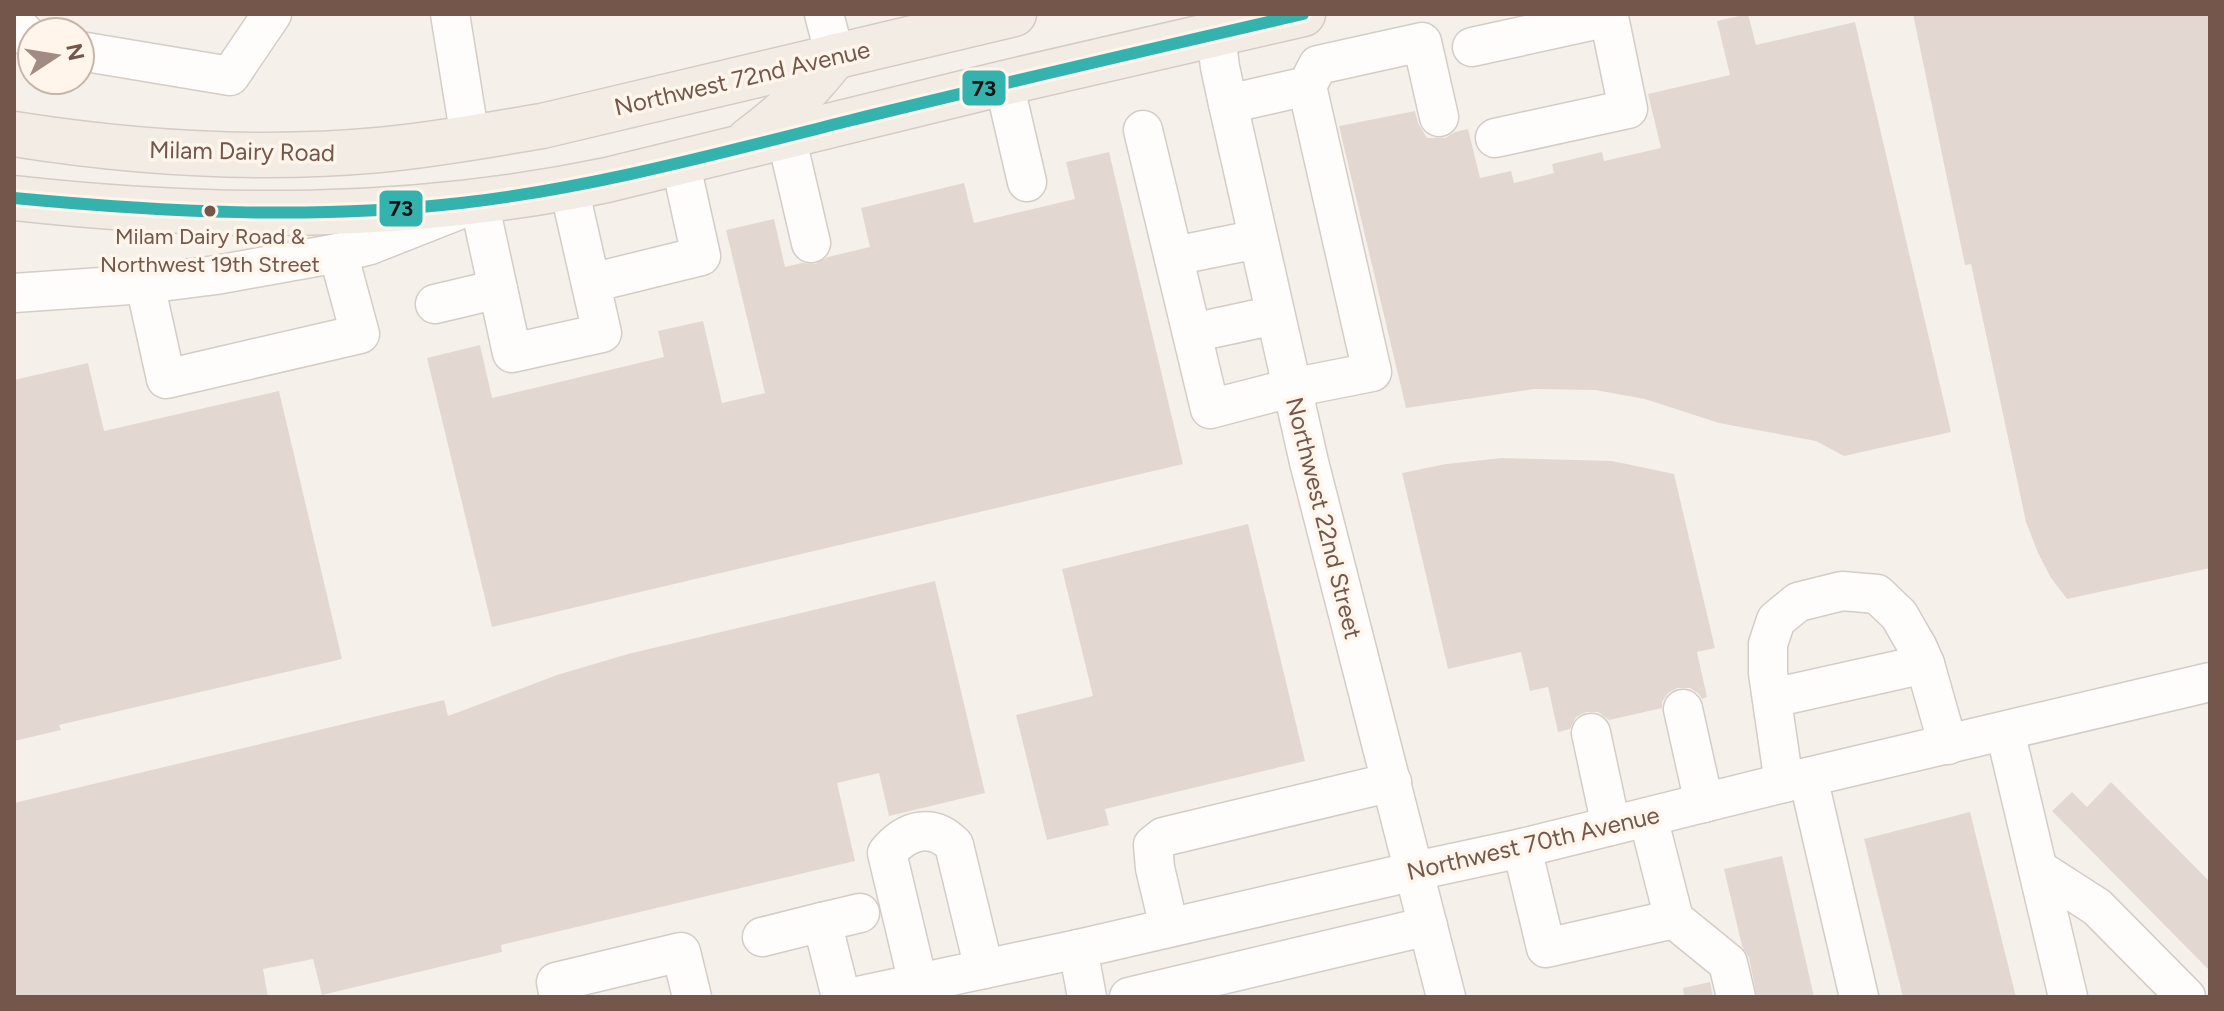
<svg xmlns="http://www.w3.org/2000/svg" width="2224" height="1011" font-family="Figtree,sans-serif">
	<rect width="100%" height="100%" fill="#f6f0ea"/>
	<!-- building -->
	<g fill="#e3d8d1">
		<path d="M 1748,14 L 1756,45 L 1855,22 L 1951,432 L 1844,456 L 1816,441 L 1719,423 L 1645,399 L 1595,390 L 1534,389 L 1406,408 L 1339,126 L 1415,111 L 1418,123 L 1427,138 L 1445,138 L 1455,132 L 1468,129 L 1480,178 L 1511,171 L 1514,183 L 1554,173 L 1552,164 L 1602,152 L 1604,161 L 1661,148 L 1648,94 L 1730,75 L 1717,21 Z"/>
		<path d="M 1913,14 L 2210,14 L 2210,568 L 2067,599 L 2051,578 L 2038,553 L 2026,522 L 1971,264 L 1965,265 Z"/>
		<path d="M 1109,152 L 1183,464 L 492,627 L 427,358 L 480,345 L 492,398 L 664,357 L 658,331 L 703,321 L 722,403 L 765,393 L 726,230 L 774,219 L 785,267 L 802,263 L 815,264 L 828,257 L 870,247 L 861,208 L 964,183 L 974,223 L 1075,199 L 1066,162 Z"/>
		<path d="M 88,363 L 104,431 L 279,391 L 342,659 L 59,725 L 61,730 L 14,741 L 14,380 Z"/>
		<path d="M 1502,458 L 1612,461 L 1674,474 L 1715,648 L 1697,652 L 1707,697 L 1702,699 L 1699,694 L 1690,688 L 1677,688 L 1668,693 L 1662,702 L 1662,708 L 1609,720 L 1598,712 L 1586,712 L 1576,717 L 1570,729 L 1558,732 L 1548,687 L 1530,691 L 1521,652 L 1448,669 L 1402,473 L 1446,464 Z"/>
		<path d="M 1248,524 L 1305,761 L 1105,809 L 1109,825 L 1047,840 L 1016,715 L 1093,696 L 1062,569 Z"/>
		<path d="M 935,581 L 985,793 L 889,816 L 879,773 L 837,783 L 855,861 L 501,945 L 502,952 L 322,995 L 313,959 L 263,969 L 268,997 L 14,997 L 14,803 L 444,700 L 448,716 L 557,675 L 628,654 Z"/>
		<path d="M 2111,782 L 2210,882 L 2210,971 L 2052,811 L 2072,792 L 2087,807 Z"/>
		<path d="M 1970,812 L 2016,997 L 1903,997 L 1864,839 Z"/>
		<path d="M 1782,856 L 1814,997 L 1757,997 L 1749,958 L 1742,946 L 1724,869 Z"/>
		<path d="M 1710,982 L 1713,997 L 1684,997 L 1683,988 Z"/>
	</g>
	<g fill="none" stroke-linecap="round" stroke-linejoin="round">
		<defs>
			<g id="minor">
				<path d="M 450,14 L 470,138"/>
				<path d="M 824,14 L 835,56"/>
				<path d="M 14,22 L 32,41"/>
				<path d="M 1216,35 L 1220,67 L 1228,104 L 1309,462 L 1446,997"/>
				<path d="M 1472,47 L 1609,17 L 1628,109 L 1495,138"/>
				<path d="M 80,51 L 230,76 L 272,14"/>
				<path d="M 1004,83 L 1027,182"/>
				<path d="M 1228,104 L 1307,86 L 1318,65 L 1422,42 L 1439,117"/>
				<path d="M 1143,130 L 1210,409 L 1291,388 L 1372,372 L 1307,86"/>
				<path d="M 786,136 L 811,243"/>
				<path d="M 1174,256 L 1258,239"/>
				<path d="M 591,283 L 701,256 L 680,161"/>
				<path d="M 145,284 L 166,379 L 360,334 L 338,253"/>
				<path d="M 14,293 L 145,284 L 216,275 L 338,253 L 370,245 L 479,202 L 512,353 L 602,333 L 569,188"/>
				<path d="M 435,304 L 498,289"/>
				<path d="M 1192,333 L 1275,315"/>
				<path d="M 1772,698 L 1925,664"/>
				<path d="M 1683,709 L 1704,803"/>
				<path d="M 2005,731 L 2068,997"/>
				<path d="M 1591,733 L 1611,826"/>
				<path d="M 1808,777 L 1859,997"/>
				<path d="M 1784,783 L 1768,673 L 1768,644 L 1776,620 L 1798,602 L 1842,591 L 1877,594 L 1899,615 L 1918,648 L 1925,664 L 1948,745"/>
				<path d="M 1648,817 L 1674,919 L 1728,963 L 1736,997"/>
				<path d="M 1522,848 L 1546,948 L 1674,919"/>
				<path d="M 2038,869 L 2097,907 L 2186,997"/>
				<path d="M 822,922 L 860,913"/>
				<path d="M 1169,927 L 1155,868 L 1153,845 L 1163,837 L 1392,782"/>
				<path d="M 762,937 L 822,922 L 841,997"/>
				<path d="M 1078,949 L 1087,997"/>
				<path d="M 918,983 L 887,853 C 906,830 932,822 954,845 L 984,969"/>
				<path d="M 559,997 L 556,982 L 681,952 L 692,997"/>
				<path d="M 853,997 L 1078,949 L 1415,871 L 1522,848 L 1808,777 L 2210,682"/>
				<path d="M 1129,997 L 1428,926"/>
			</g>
			<g id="major">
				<path d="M 14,134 C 134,153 257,161 379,150 C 434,145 488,135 542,126 L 1014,14"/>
				<path d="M 749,140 C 784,114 808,91 835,56"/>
				<path d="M 14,198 C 213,220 410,221 607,180 L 1004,83 L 1303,14"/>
			</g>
		</defs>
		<!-- minor casing -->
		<use href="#minor" stroke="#d4ccc7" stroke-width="41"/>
		<!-- major casing -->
		<use href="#major" stroke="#d5cbc6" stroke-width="47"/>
		<!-- minor -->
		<use href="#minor" stroke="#fefdfc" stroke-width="38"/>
		<!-- major -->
		<use href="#major" stroke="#f2ece5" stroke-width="44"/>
		<defs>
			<path id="bus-1" d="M 14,198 C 163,212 312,220 461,203 C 592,188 720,153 848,121 C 999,84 1151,49 1303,14"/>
		</defs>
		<!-- bus-1 casing -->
		<use href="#bus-1" stroke="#fff5ea" stroke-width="18"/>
		<!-- bus-1 -->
		<use href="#bus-1" stroke="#34b3ae" stroke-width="12"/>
	</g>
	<!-- markers -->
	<circle fill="#74564a" stroke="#fff5ea" stroke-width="3" cx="210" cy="211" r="7"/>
	<g text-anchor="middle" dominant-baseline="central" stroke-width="7" stroke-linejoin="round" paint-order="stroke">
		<!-- bus labels -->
		<g font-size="22" fill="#74564a" stroke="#fff5ea">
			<text x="210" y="236">Milam Dairy Road &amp;<tspan x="210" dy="28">Northwest 19th Street</tspan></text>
		</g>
		<!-- street labels -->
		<g font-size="24" fill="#74564a" stroke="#fff5ea">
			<text transform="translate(742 78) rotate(-13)">Northwest 72nd Avenue</text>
			<text transform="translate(242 151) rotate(1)">Milam Dairy Road</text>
			<text transform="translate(1324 518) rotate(76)">Northwest 22nd Street</text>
			<text transform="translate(1533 843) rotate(-13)">Northwest 70th Avenue</text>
		</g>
	</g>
	<g stroke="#fff5ea" stroke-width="3">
		<rect x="961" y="69" width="46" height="38" rx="8" fill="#34b3ae"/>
		<rect x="378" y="189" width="46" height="39" rx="8" fill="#34b3ae"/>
	</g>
	<g font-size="22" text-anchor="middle" font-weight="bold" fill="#111">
		<text x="984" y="96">73</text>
		<text x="401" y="216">73</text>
	</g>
	<!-- border -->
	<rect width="2224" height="1011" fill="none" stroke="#74564a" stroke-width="32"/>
	<!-- north arrow -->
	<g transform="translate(56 56) rotate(78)"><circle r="38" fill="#fff5ea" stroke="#c7b5aa" stroke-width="2"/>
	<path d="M0-6L14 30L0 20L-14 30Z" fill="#a28c82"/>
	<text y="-12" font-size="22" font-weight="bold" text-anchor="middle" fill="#74564a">N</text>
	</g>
</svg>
